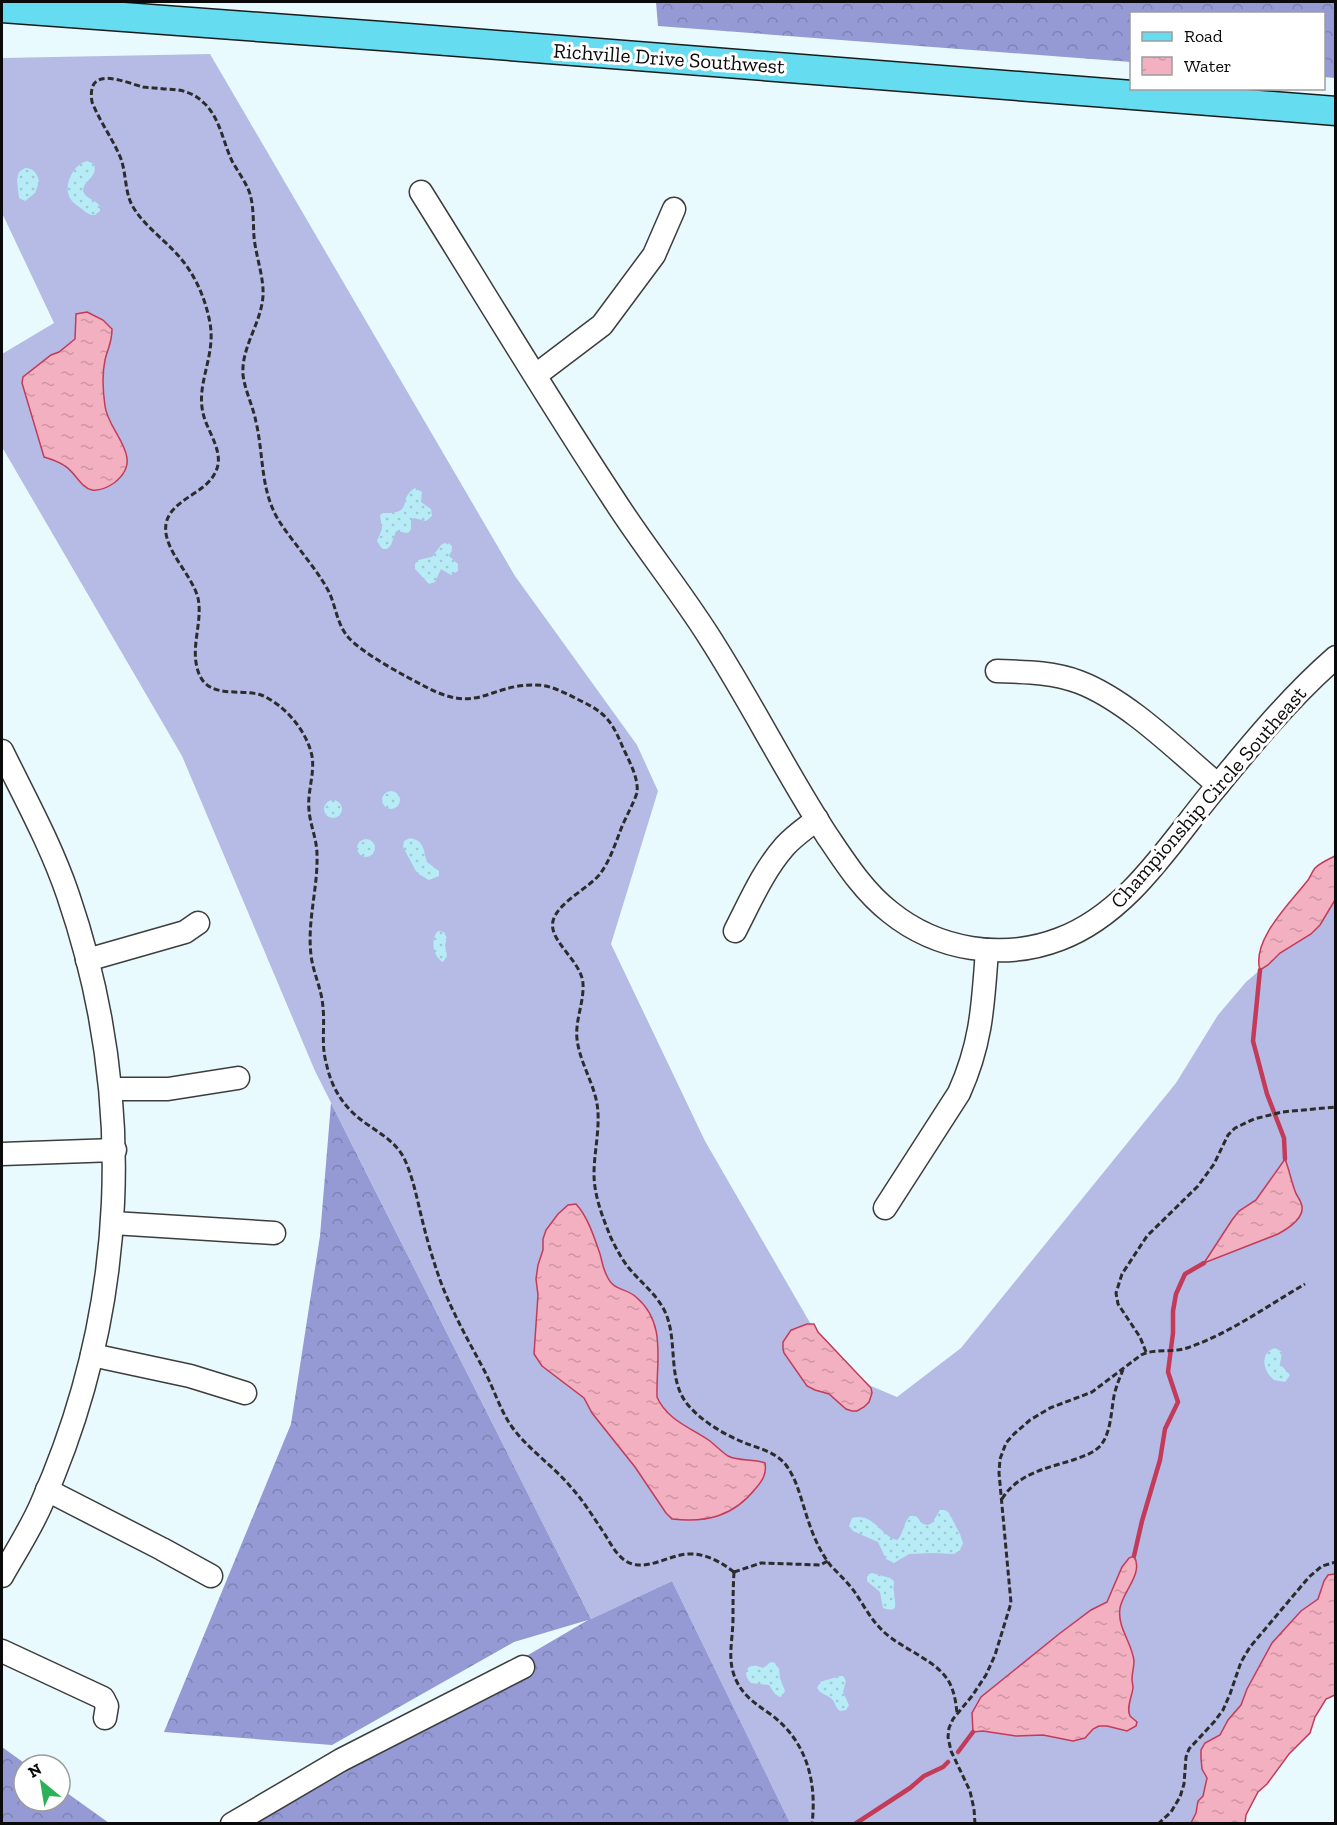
<svg xmlns="http://www.w3.org/2000/svg" width="1337" height="1825" font-family="'Zilla Slab',serif">
	<defs>
		<pattern id="forest-crowns" width="20" height="18" patternUnits="userSpaceOnUse" patternTransform="scale(1.5)"><rect width="20" height="18" fill="#9599d4"/><path d="M2 6a3 3 0 1 1 6 0M12 15a3 3 0 1 1 6 0" fill="none" stroke="#7f82b5"/></pattern>
		<pattern id="sand-dots" width="8" height="8" patternUnits="userSpaceOnUse" patternTransform="scale(1.5)"><rect width="8" height="8" fill="#b7ecf6"/><path d="M2 2h.1M6 6h.1" fill="none" stroke="#9cc9d2" stroke-width="1.8" stroke-linecap="round"/></pattern>
		<pattern id="water-ripples" width="26" height="14" patternUnits="userSpaceOnUse" patternTransform="scale(1.5)"><rect width="26" height="14" fill="#f2b0c0"/><path d="M2 4q2-2 4 0t4 0M15 11q2-2 4 0t4 0" fill="none" stroke="#ce96a4"/></pattern>
	</defs>
	<rect width="100%" height="100%" fill="#e8fafe"/>
	<!-- grass -->
	<path fill="#b5bbe5" d="M 210,54 L 515,576 L 637,745 L 658,791 L 611,944 L 705,1141 L 813,1328 L 843,1361 L 871,1386 L 897,1397 L 961,1348 L 1176,1083 L 1218,1015 L 1246,982 L 1260,970 L 1268,965 L 1280,953 L 1311,934 L 1320,925 L 1335,900 L 1335,1575 L 1334,1574 L 1324,1581 L 1318,1599 L 1301,1611 L 1272,1643 L 1247,1689 L 1241,1705 L 1228,1720 L 1220,1736 L 1202,1750 L 1202,1769 L 1207,1778 L 1203,1796 L 1198,1801 L 1196,1813 L 1191,1823 L 790,1823 L 672,1581 L 591,1619 L 315,1071 L 182,756 L 2,447 L 2,354 L 54,323 L 2,213 L 2,58 Z"/>
	<!-- forest -->
	<g fill="url(#forest-crowns)">
		<path d="M 656,2 L 1335,2 L 1335,78 L 1324,77 L 1324,14 L 1132,14 L 1131,62 L 658,26 Z"/>
		<path d="M 331,1103 L 591,1619 L 672,1581 L 790,1823 L 241,1823 L 588,1620 L 514,1642 L 332,1745 L 164,1732 L 291,1424 L 320,1236 Z"/>
		<path d="M 2,1747 L 27,1765 L 24,1765 L 24,1801 L 60,1801 L 60,1788 L 109,1823 L 2,1823 Z"/>
	</g>
	<!-- sand -->
	<g fill="url(#sand-dots)">
		<path d="M 87,161 L 94,164 C 98,178 84,179 83,191 C 86,199 95,199 100,206 L 100,211 L 95,215 C 89,215 87,213 82,209 C 77,205 71,202 69,196 C 64,183 74,164 87,161 Z"/>
		<path d="M 25,168 C 33,168 38,174 39,182 L 35,193 L 25,201 L 19,198 L 17,180 L 19,172 Z"/>
		<path d="M 415,488 L 422,492 L 421,502 L 431,509 L 432,516 L 426,521 L 414,518 L 411,520 L 411,531 L 407,533 L 396,531 L 391,545 L 387,549 L 382,549 L 377,541 L 382,529 L 380,515 L 382,513 C 416,514 396,500 415,488 Z"/>
		<path d="M 447,542 L 452,546 L 452,550 L 449,556 L 458,564 L 458,571 L 451,575 L 441,569 L 435,582 L 429,584 L 415,569 L 415,564 L 418,560 L 432,557 L 441,545 Z"/>
		<circle cx="391" cy="800" r="9"/>
		<circle cx="333" cy="809" r="9"/>
		<path d="M 410,838 C 425,841 423,850 427,862 L 439,871 L 439,876 L 429,880 L 417,873 L 403,847 L 404,841 Z"/>
		<circle cx="366" cy="848" r="9"/>
		<path d="M 438,931 L 444,932 L 447,938 L 445,945 L 447,956 L 443,962 C 433,957 430,939 438,931 Z"/>
		<path d="M 1275,1348 L 1282,1352 L 1280,1364 L 1290,1375 L 1285,1382 L 1274,1380 C 1263,1371 1259,1353 1275,1348 Z"/>
		<path d="M 940,1510 L 945,1510 L 949,1513 L 960,1534 L 963,1543 L 960,1550 L 954,1554 L 933,1553 L 909,1554 L 894,1563 L 886,1559 L 878,1542 L 853,1531 L 849,1526 L 852,1518 C 874,1512 880,1536 897,1540 C 904,1534 903,1523 910,1516 L 916,1516 L 923,1524 L 928,1525 L 932,1523 Z"/>
		<path d="M 872,1573 L 890,1578 L 894,1581 C 894,1585 893,1589 894,1592 C 894,1602 901,1614 883,1608 L 880,1592 L 867,1581 L 867,1575 Z"/>
		<path d="M 771,1662 L 775,1663 L 779,1669 L 780,1678 L 785,1691 L 782,1696 L 780,1697 L 775,1694 L 769,1685 L 751,1683 C 746,1678 744,1672 749,1667 L 754,1665 L 763,1668 Z"/>
		<path d="M 840,1676 L 843,1676 L 846,1681 L 843,1692 L 849,1705 L 846,1710 L 840,1711 C 835,1707 836,1704 832,1699 C 827,1694 821,1695 817,1688 L 820,1682 Z"/>
	</g>
	<!-- water -->
	<g fill="url(#water-ripples)" stroke="#c43b59" stroke-width="1.5">
		<path d="M 87,312 L 103,320 L 112,329 C 112,343 108,347 105,360 C 102,374 103,392 105,406 C 108,433 147,458 114,483 C 108,487 99,491 92,490 C 81,488 75,472 65,466 C 59,462 51,459 44,457 L 22,383 L 23,377 L 51,355 L 59,352 L 75,339 L 76,314 Z"/>
		<path d="M 1335,856 L 1335,900 L 1320,925 L 1311,934 L 1280,953 L 1268,965 L 1260,970 C 1251,940 1291,902 1308,880 C 1310,877 1312,872 1315,868 C 1320,863 1329,859 1335,856 Z"/>
		<path d="M 1285,1159 C 1289,1169 1291,1180 1295,1191 C 1296,1195 1300,1199 1301,1203 C 1307,1217 1289,1228 1278,1234 L 1204,1263 L 1232,1220 L 1239,1211 L 1256,1200 Z"/>
		<path d="M 576,1204 C 588,1217 594,1237 600,1254 C 602,1261 603,1269 607,1276 C 614,1292 625,1287 636,1297 C 667,1323 656,1361 657,1397 C 667,1420 691,1428 710,1441 C 716,1446 722,1452 728,1456 C 740,1462 753,1458 765,1463 C 767,1474 762,1481 756,1488 C 734,1516 707,1523 672,1519 L 666,1513 L 635,1467 L 592,1413 L 584,1398 L 542,1366 L 534,1354 L 538,1295 L 536,1279 L 538,1265 L 543,1250 L 543,1239 L 546,1230 L 558,1214 L 568,1205 Z"/>
		<path d="M 807,1324 L 814,1324 L 818,1332 L 871,1388 L 872,1393 L 869,1402 L 864,1407 L 857,1411 L 852,1411 L 846,1409 L 829,1394 L 815,1390 L 807,1386 L 784,1353 L 783,1349 L 783,1342 L 791,1330 Z"/>
		<path d="M 1134,1556 C 1144,1573 1123,1591 1120,1608 C 1117,1628 1132,1642 1134,1661 C 1134,1668 1132,1673 1132,1679 C 1132,1682 1133,1685 1133,1688 C 1132,1696 1126,1708 1130,1716 C 1132,1718 1135,1720 1137,1722 L 1136,1726 L 1127,1731 L 1107,1726 L 1099,1726 L 1093,1729 L 1085,1738 L 1073,1741 L 1043,1735 L 1016,1736 L 983,1731 L 973,1732 L 972,1713 L 981,1697 L 1059,1634 L 1091,1610 L 1107,1602 L 1122,1567 L 1129,1558 Z"/>
		<path d="M 1334,1574 L 1336,1575 L 1335,1695 L 1326,1699 L 1315,1717 L 1310,1733 L 1289,1754 L 1267,1784 L 1258,1792 L 1246,1815 L 1245,1823 L 1191,1823 L 1196,1813 L 1198,1801 L 1203,1796 L 1207,1778 L 1202,1769 L 1201,1758 L 1201,1750 L 1205,1743 L 1220,1735 L 1228,1720 L 1241,1705 L 1247,1689 L 1272,1643 L 1301,1611 L 1318,1599 L 1324,1581 L 1328,1575 Z"/>
	</g>
	<g fill="none" stroke-linecap="round" stroke-linejoin="round">
		<!-- stream -->
		<g stroke="#c43b59" stroke-width="4.5">
			<path d="M 1260,970 L 1253,1041 L 1267,1094 L 1284,1138 L 1285,1159"/>
			<path d="M 1134,1556 L 1142,1521 L 1160,1460 L 1165,1429 L 1178,1402 L 1168,1372 L 1173,1333 L 1173,1311 L 1176,1294 L 1185,1274 L 1204,1263"/>
			<path d="M 958,1752 L 973,1732"/>
			<path d="M 855,1824 L 910,1788 L 924,1776 L 943,1767 L 948,1762"/>
		</g>
		<defs>
			<g id="minor">
				<path d="M 421,192 C 485,294 547,398 613,498 C 643,545 678,588 708,635 C 750,700 784,769 826,834 C 845,862 863,891 890,912 C 937,950 1003,961 1060,939 C 1126,914 1167,848 1209,796 C 1249,747 1289,698 1336,657"/>
				<path d="M 536,375 L 602,325 L 654,255 L 674,209"/>
				<path d="M 997,671 C 1025,672 1052,672 1079,682 C 1127,700 1178,751 1218,785"/>
				<path d="M 2,751 C 25,798 51,845 68,895 C 137,1097 128,1310 41,1505 C 30,1530 15,1553 2,1576"/>
				<path d="M 735,931 C 750,902 763,871 785,846 C 794,836 806,828 817,819"/>
				<path d="M 87,960 L 185,932 L 198,923"/>
				<path d="M 111,1089 L 168,1089 L 238,1078"/>
				<path d="M 2,1154 L 115,1150"/>
				<path d="M 885,1208 L 959,1093 C 982,1042 983,1004 987,950"/>
				<path d="M 113,1223 L 274,1233"/>
				<path d="M 92,1355 L 190,1376 L 245,1393"/>
				<path d="M 47,1490 L 162,1549 L 211,1576"/>
				<path d="M 2,1651 L 103,1698 L 107,1706 L 105,1718"/>
				<path d="M 232,1824 L 341,1760 L 523,1667"/>
			</g>
			<path id="major" d="M 2,8 L 395,37 L 1336,111"/>
		</defs>
		<!-- minor casing -->
		<use href="#minor" stroke="#3d3d3d" stroke-width="25"/>
		<!-- major casing -->
		<use href="#major" stroke="#1b1b1b" stroke-width="31"/>
		<!-- path -->
		<g stroke="#2c2c2c" stroke-width="3" stroke-dasharray="6 3" stroke-linecap="butt">
			<path d="M 1146,1352 L 1140,1337 L 1118,1304 L 1116,1293 L 1122,1274 L 1147,1236 L 1198,1186 L 1214,1164 L 1228,1135 L 1235,1128 L 1254,1119 L 1282,1112 L 1336,1107"/>
			<path d="M 1002,1499 C 1017,1474 1047,1468 1073,1460 C 1083,1456 1093,1454 1101,1445 C 1111,1432 1111,1412 1114,1396 C 1116,1387 1119,1379 1123,1370"/>
			<path d="M 734,1572 C 722,1563 709,1555 693,1554 C 670,1552 644,1576 623,1559 C 614,1552 609,1540 602,1530 C 592,1515 582,1499 570,1486 C 552,1465 528,1449 512,1427 C 500,1410 494,1389 484,1370 C 468,1340 452,1312 440,1280 C 433,1260 427,1240 422,1219 C 417,1199 413,1177 404,1158 C 395,1141 379,1133 364,1122 C 343,1107 331,1087 326,1062 C 321,1044 325,1026 323,1008 C 322,989 313,973 311,955 C 307,921 318,888 317,855 C 317,839 310,825 309,810 C 307,792 315,774 312,756 C 307,731 284,704 261,695 C 239,688 207,700 198,671 C 190,647 203,622 198,598 C 192,574 162,549 166,524 C 170,500 205,494 215,473 C 226,453 207,432 203,413 C 196,383 216,356 210,323 C 205,296 193,270 174,251 C 160,236 140,222 131,203 C 125,190 126,173 121,159 C 113,139 100,122 92,102 C 86,64 124,82 143,87 C 150,88 157,88 164,89 C 180,89 193,92 204,103 C 220,118 223,142 232,161 C 238,172 246,182 250,194 C 254,208 253,223 254,237 C 256,257 264,277 263,296 C 261,324 241,347 243,375 C 245,391 253,406 256,422 C 264,456 260,490 279,521 C 294,544 317,569 329,592 C 336,607 337,624 348,637 C 363,654 405,676 426,687 C 479,715 488,684 536,685 C 552,685 567,694 581,701 C 604,712 611,720 621,743 C 627,758 639,776 637,793 C 633,804 628,813 623,824 C 616,841 611,859 600,874 C 588,889 558,902 553,921 C 548,941 582,961 583,984 C 584,1003 575,1020 577,1039 C 580,1065 597,1087 598,1113 C 599,1134 594,1154 594,1174 C 594,1196 603,1218 611,1238 C 616,1248 621,1258 628,1267 C 641,1283 658,1295 666,1314 C 678,1343 667,1380 688,1405 C 701,1420 720,1432 738,1440 C 755,1448 774,1450 786,1465 C 794,1476 798,1488 802,1501 C 809,1524 816,1547 831,1566 C 839,1574 847,1582 854,1591 C 863,1604 871,1620 883,1631 C 902,1650 941,1661 951,1686 C 955,1695 956,1704 957,1713"/>
			<path d="M 734,1572 C 733,1588 733,1603 733,1618 C 733,1641 726,1661 737,1682 C 745,1698 759,1706 773,1716 C 807,1743 817,1782 812,1824"/>
			<path d="M 734,1572 L 761,1563 L 820,1565 L 828,1561"/>
			<path d="M 975,1824 L 974,1809 L 970,1791 L 951,1751 L 948,1737 L 949,1728 L 953,1719 L 972,1696 L 986,1675 L 995,1655 L 1011,1603 L 999,1473 L 1000,1459 L 1006,1443 L 1014,1434 L 1030,1420 L 1050,1408 L 1092,1392 L 1141,1355 C 1155,1348 1172,1353 1187,1348 C 1229,1334 1267,1306 1305,1284"/>
			<path d="M 1158,1824 L 1171,1812 L 1180,1797 L 1184,1784 L 1186,1757 L 1189,1749 L 1214,1722 L 1223,1710 L 1230,1694 L 1241,1662 L 1250,1647 L 1309,1577 L 1322,1566 L 1336,1562"/>
		</g>
		<!-- minor -->
		<use href="#minor" stroke="#fff" stroke-width="22"/>
		<!-- major -->
		<use href="#major" stroke="#65dcf0" stroke-width="28"/>
	</g>
	<g text-anchor="middle" dominant-baseline="central" stroke-width="6" stroke-linejoin="round" paint-order="stroke">
		<!-- street labels -->
		<g font-size="21" fill="#0a0a0a" stroke="#fff">
			<text transform="translate(669 58) rotate(4)">Richville Drive Southwest</text>
			<text transform="translate(1208 797) rotate(-49)">Championship Circle Southeast</text>
		</g>
	</g>
	<!-- border -->
	<rect width="1337" height="1825" fill="none" stroke="#0a0a0a" stroke-width="6"/>
	<!-- legend -->
	<rect x="1130" y="12" width="195" height="78" fill="#ffffff" stroke="#9d9d9d" stroke-width="1.5"/>
	<rect x="1142" y="32" width="30" height="9" fill="#65dcf0" stroke="#9d9d9d" stroke-width="1.5"/>
	<text x="1184" y="42" font-size="18" fill="#0a0a0a">Road</text>
	<rect x="1142" y="57" width="30" height="18" fill="url(#water-ripples)" stroke="#9d9d9d" stroke-width="1.5"/>
	<text x="1184" y="72" font-size="18" fill="#0a0a0a">Water</text>
	<!-- north arrow -->
	<g transform="translate(42 1783) rotate(330)"><circle r="28" fill="#ffffff" stroke="#9d9d9d" stroke-width="1.5"/>
	<path d="M0-4.5L10 22L0 15L-10 22Z" fill="#2cb058"/>
	<text y="-9" font-size="16" font-weight="bold" text-anchor="middle" fill="#0a0a0a">N</text>
	</g>
</svg>
